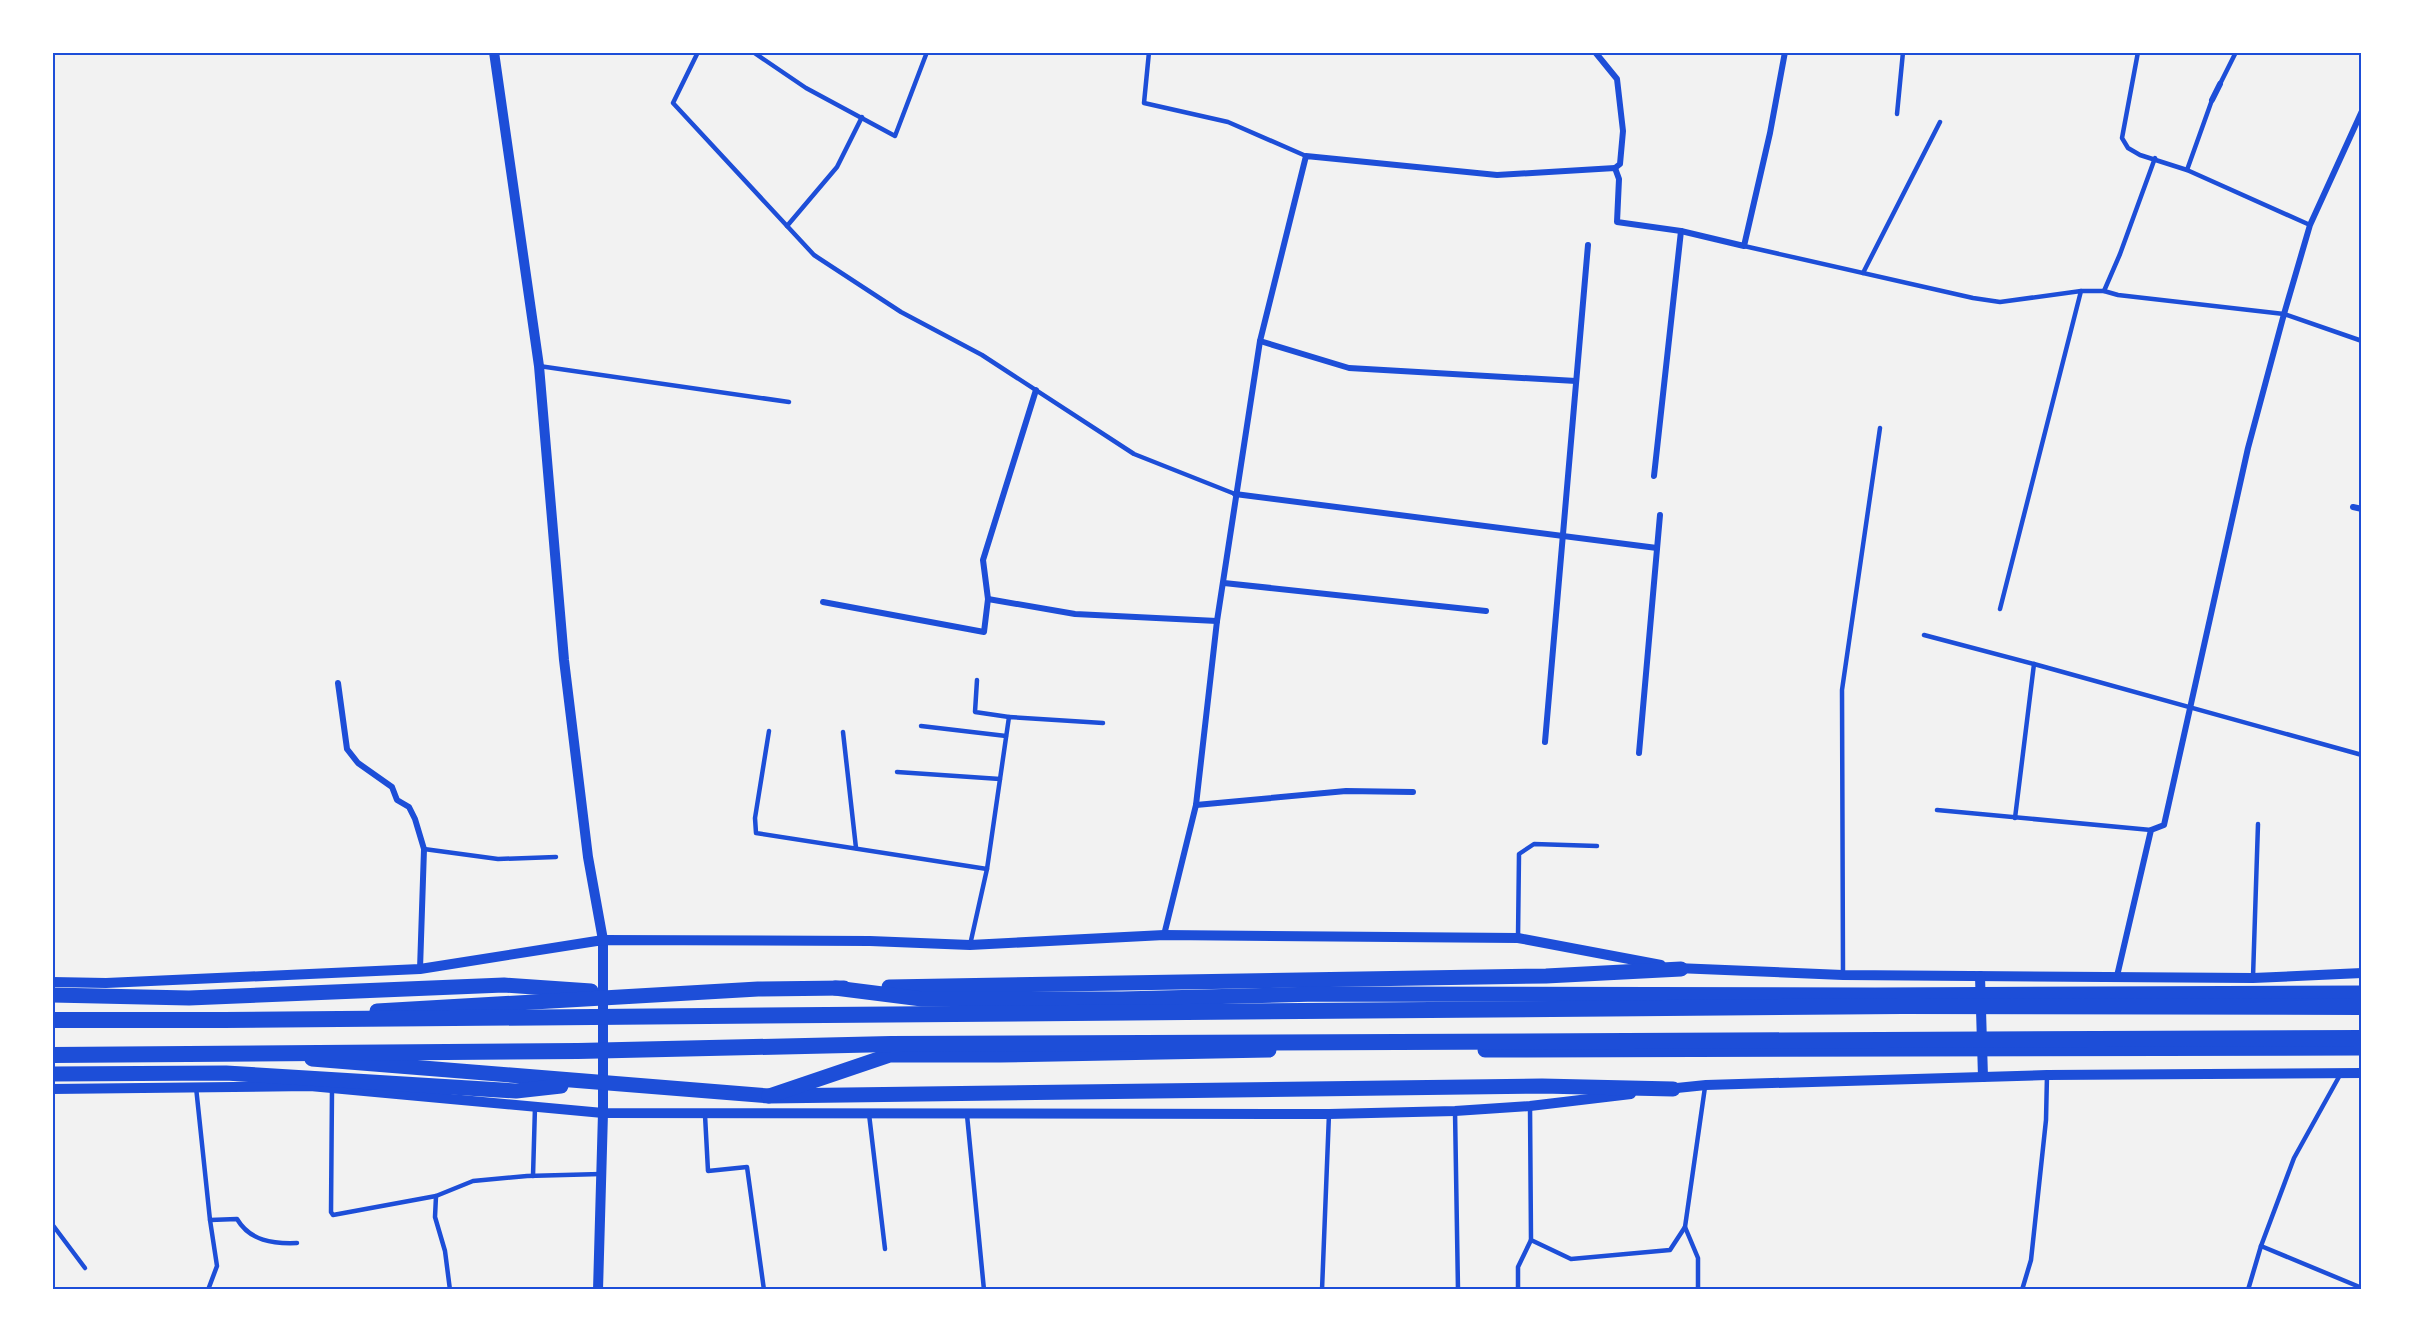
<svg xmlns="http://www.w3.org/2000/svg" width="2414" height="1342" font-family="Lora,serif">
	<rect width="100%" height="100%" fill="#f2f2f2"/>
	<g fill="none" stroke-linecap="round" stroke-linejoin="round">
		<!-- service -->
		<g stroke="#1d4ed8" stroke-width="4.5">
			<path d="M 698,52 L 673,103 L 814,255 L 901,312 L 982,355 L 1134,454 L 1235,494"/>
			<path d="M 753,52 L 806,88 L 895,136 L 927,52"/>
			<path d="M 1149,52 L 1144,103 L 1228,122 L 1306,156"/>
			<path d="M 2138,52 L 2122,138 L 2128,148 L 2140,155 L 2187,170 L 2310,225"/>
			<path d="M 2220,84 L 2236,52"/>
			<path d="M 1897,114 L 1903,52"/>
			<path d="M 2187,170 L 2212,100"/>
			<path d="M 787,226 L 837,167 L 862,117"/>
			<path d="M 1744,246 L 1973,298 L 2000,302 L 2081,291 L 2000,609"/>
			<path d="M 1863,273 L 1940,122"/>
			<path d="M 2081,291 L 2104,291 L 2118,295 L 2284,314 L 2362,341"/>
			<path d="M 2104,291 L 2120,254 L 2155,158"/>
			<path d="M 539,366 L 789,402"/>
			<path d="M 1924,635 L 2034,664 L 2015,818"/>
			<path d="M 2034,664 L 2362,755"/>
			<path d="M 977,680 L 975,712 L 1009,717"/>
			<path d="M 921,726 L 1006,736"/>
			<path d="M 769,731 L 755,818 L 756,833 L 987,869"/>
			<path d="M 843,732 L 856,848"/>
			<path d="M 897,772 L 1000,779"/>
			<path d="M 1937,810 L 2151,830"/>
			<path d="M 424,849 L 498,859 L 556,857"/>
			<path d="M 1518,938 L 1519,854 L 1534,844 L 1597,846"/>
			<path d="M 970,945 L 987,869 L 1009,717 L 1103,723"/>
			<path d="M 1843,975 L 1842,690 L 1880,428"/>
			<path d="M 2253,977 L 2258,824"/>
			<path d="M 196,1087 L 210,1220 L 217,1266 L 208,1290"/>
			<path d="M 332,1089 L 331,1212 L 333,1215 L 436,1196 L 473,1181 L 527,1176 L 601,1174"/>
			<path d="M 1530,1106 L 1531,1240 L 1571,1259 L 1670,1250 L 1685,1227 L 1705,1087"/>
			<path d="M 1455,1111 L 1458,1290"/>
			<path d="M 869,1114 L 885,1249"/>
			<path d="M 705,1115 L 708,1171 L 747,1167 L 764,1290"/>
			<path d="M 967,1115 L 984,1290"/>
			<path d="M 533,1176 L 535,1107"/>
			<path d="M 436,1196 L 435,1217 L 445,1251 L 450,1290"/>
			<path d="M 210,1220 L 237,1219 C 250,1241 273,1244 297,1243"/>
			<path d="M 52,1224 L 85,1268"/>
			<path d="M 1685,1227 L 1698,1258 L 1698,1290"/>
			<path d="M 2261,1246 L 2362,1288"/>
			<path d="M 1322,1290 L 1329,1114"/>
			<path d="M 1518,1290 L 1518,1267 L 1531,1240"/>
			<path d="M 2022,1290 L 2031,1260 L 2046,1120 L 2047,1075"/>
			<path d="M 2248,1290 L 2261,1246 L 2294,1158 L 2340,1075"/>
		</g>
		<!-- minor -->
		<g stroke="#1d4ed8" stroke-width="6">
			<path d="M 1595,52 L 1617,79 L 1623,131 L 1620,164 L 1615,168"/>
			<path d="M 2212,100 L 2220,84"/>
			<path d="M 1260,341 L 1349,368 L 1576,381"/>
			<path d="M 1654,476 L 1681,231"/>
			<path d="M 1235,494 L 1657,548"/>
			<path d="M 2353,507 L 2362,509"/>
			<path d="M 1224,583 L 1486,611"/>
			<path d="M 988,599 L 1075,614 L 1217,621"/>
			<path d="M 823,602 L 984,632 L 988,599 L 983,560 L 1036,390"/>
			<path d="M 338,683 L 347,749 L 358,763 L 392,787 L 397,800 L 409,807 L 415,819 L 424,849 L 420,969"/>
			<path d="M 1545,742 L 1588,245"/>
			<path d="M 1639,753 L 1660,515"/>
			<path d="M 1196,805 L 1346,791 L 1413,792"/>
			<path d="M 1164,935 L 1196,805 L 1217,621 L 1260,341 L 1306,156 L 1497,175 L 1615,168 L 1619,179 L 1617,222 L 1681,231 L 1744,246 L 1770,133 L 1785,52"/>
			<path d="M 2117,976 L 2151,830 L 2164,825 L 2248,448 L 2284,314 L 2310,225 L 2362,111"/>
		</g>
		<!-- tertiary -->
		<g stroke="#1d4ed8" stroke-width="10">
			<path d="M 494,52 L 539,366 L 564,660 L 588,857 L 603,940 L 603,1113 L 598,1290"/>
			<path d="M 1676,968 L 1843,975 L 2253,978 L 2362,973"/>
			<path d="M 1980,976 L 1983,1077"/>
			<path d="M 52,982 L 106,983 L 420,969 L 603,940 L 870,941 L 970,945 L 1164,935 L 1518,938 L 1661,965"/>
			<path d="M 52,1089 L 310,1086 L 603,1113 L 1329,1114 L 1455,1111 L 1530,1106 L 1631,1094"/>
			<path d="M 1667,1089 L 1706,1085 L 2047,1075 L 2362,1073"/>
		</g>
		<!-- primary -->
		<g stroke="#1d4ed8" stroke-width="15">
			<path d="M 889,987 L 1546,976 L 1681,969"/>
			<path d="M 835,988 L 922,999 L 1122,999 L 1317,994 L 1875,995 L 2362,993"/>
			<path d="M 52,995 L 189,998 L 504,985 L 591,991"/>
			<path d="M 377,1011 L 758,989 L 844,988"/>
			<path d="M 1485,1050 L 2362,1048"/>
			<path d="M 312,1059 L 769,1096 L 1542,1086 L 1673,1089"/>
			<path d="M 52,1074 L 226,1073 L 516,1091 L 561,1086"/>
			<path d="M 769,1096 L 890,1055 L 1000,1055 L 1269,1050"/>
		</g>
		<!-- trunk -->
		<g stroke="#1d4ed8" stroke-width="16">
			<path d="M 52,1020 L 224,1020 L 1902,1006 L 2362,1007"/>
			<path d="M 52,1055 L 578,1051 L 891,1044 L 2362,1038"/>
		</g>
	</g>
	<!-- border -->
	<rect width="2414" height="1342" fill="none" stroke="#ffffff" stroke-width="108"/>
	<rect x="54" y="54" width="2306" height="1234" fill="none" stroke="#1d4ed8" stroke-width="2"/>
</svg>
